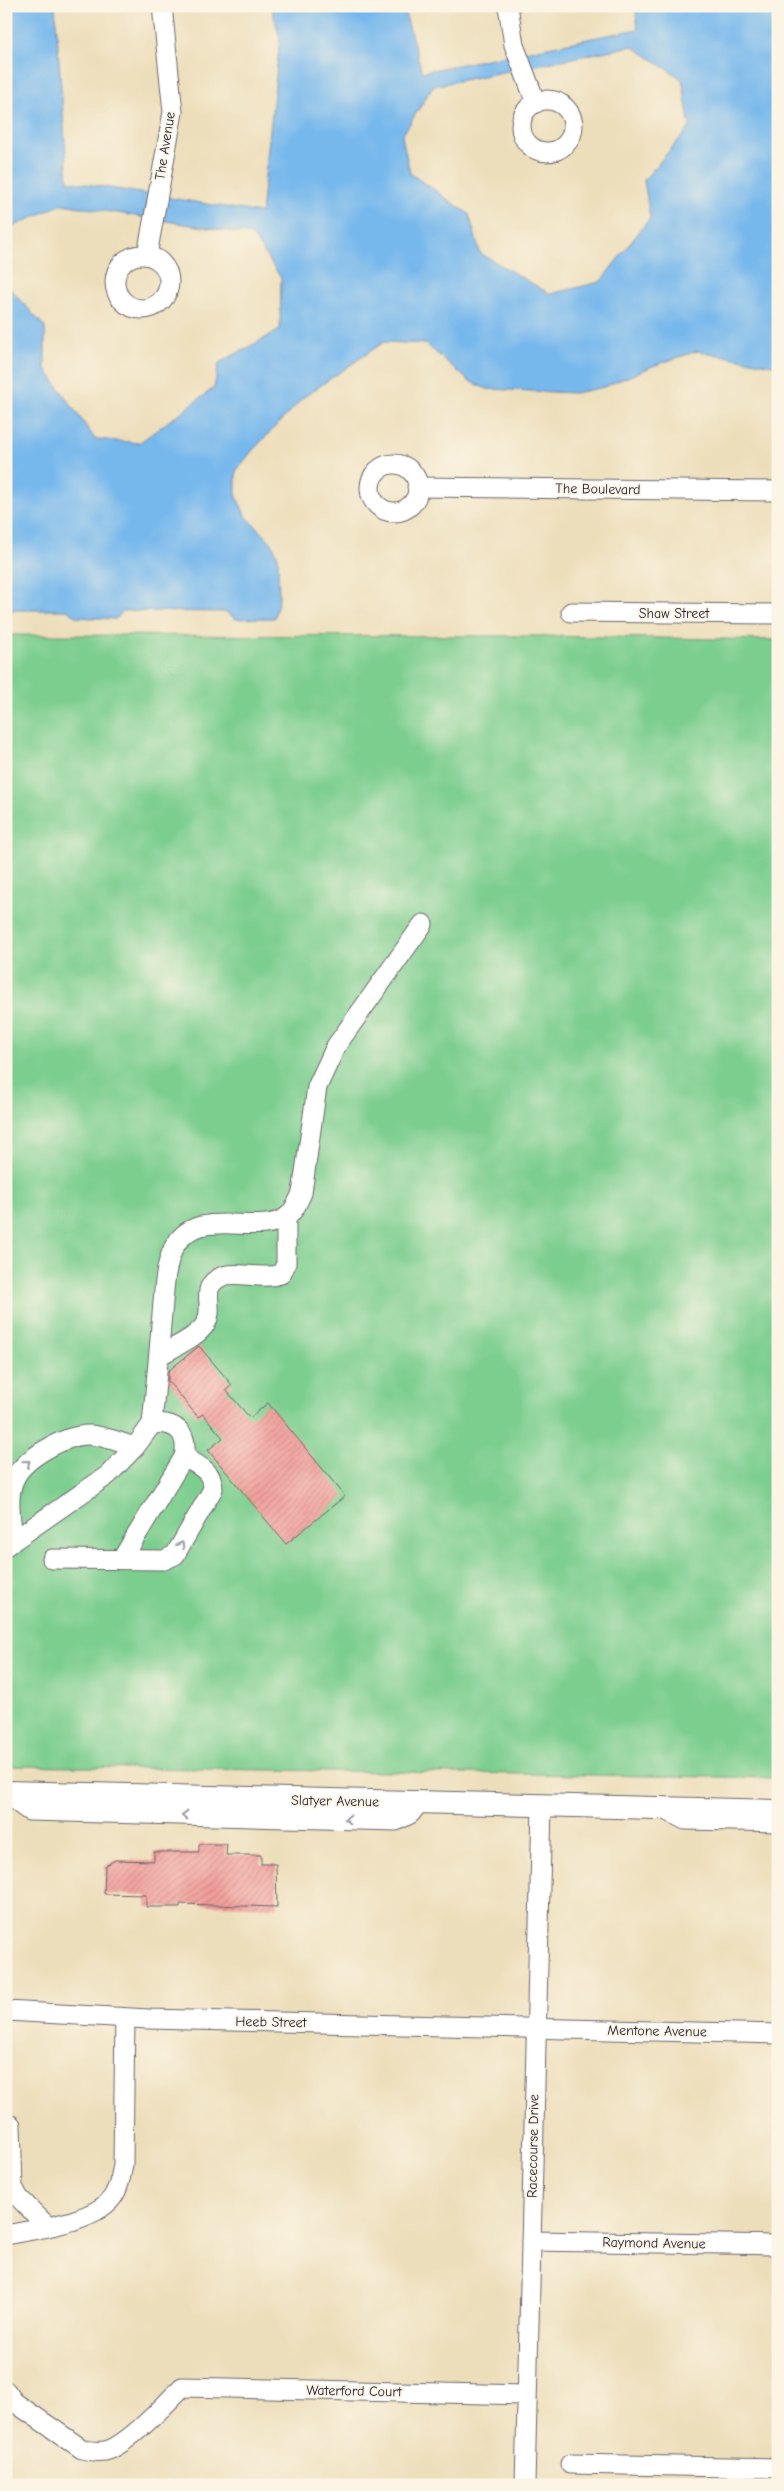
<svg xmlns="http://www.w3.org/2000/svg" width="784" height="2491" font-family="'Comic Neue',sans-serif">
	<defs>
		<pattern id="building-hatch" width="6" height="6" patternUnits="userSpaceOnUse" patternTransform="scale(1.25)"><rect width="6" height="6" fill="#f29996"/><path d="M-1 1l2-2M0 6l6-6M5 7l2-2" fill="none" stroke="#c47c7c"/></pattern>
	</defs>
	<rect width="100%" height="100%" fill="#fcf5e5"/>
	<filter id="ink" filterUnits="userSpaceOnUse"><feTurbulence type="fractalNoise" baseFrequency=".02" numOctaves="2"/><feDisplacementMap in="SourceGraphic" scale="10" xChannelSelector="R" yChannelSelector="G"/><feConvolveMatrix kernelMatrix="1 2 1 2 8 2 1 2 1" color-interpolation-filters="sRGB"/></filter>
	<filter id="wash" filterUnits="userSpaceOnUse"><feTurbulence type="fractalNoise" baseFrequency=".0096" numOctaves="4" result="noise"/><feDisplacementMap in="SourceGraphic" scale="20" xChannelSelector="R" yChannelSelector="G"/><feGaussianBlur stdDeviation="1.12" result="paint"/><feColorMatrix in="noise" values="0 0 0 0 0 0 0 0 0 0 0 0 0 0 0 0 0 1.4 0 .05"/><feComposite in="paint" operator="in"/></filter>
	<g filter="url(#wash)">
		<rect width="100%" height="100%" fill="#eddebb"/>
		<!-- green -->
		<path fill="#7bce8f" stroke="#4e7865" d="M 6,635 L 544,636 L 778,640 L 778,1778 L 6,1766 Z"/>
		<!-- water -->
		<path fill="#77b8ec" stroke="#4c6d94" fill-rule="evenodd" d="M 6,6 L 55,6 L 68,181 L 261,213 L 280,38 L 271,6 L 403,6 L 422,72 L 638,29 L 635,6 L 778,6 L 778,366 L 697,351 L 653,366 L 604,387 L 575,393 L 487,389 L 469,381 L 426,344 L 384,342 L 304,397 L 252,451 L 236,471 L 236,495 L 245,515 L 272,543 L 278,557 L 279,600 L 274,618 L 236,619 L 226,612 L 123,611 L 116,619 L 77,617 L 67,610 L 6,610 L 6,284 L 45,327 L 45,368 L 95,439 L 139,443 L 214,388 L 219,363 L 280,330 L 281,278 L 252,235 L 62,204 L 6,230 ZM 632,46 L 682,79 L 690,127 L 644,180 L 650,218 L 600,282 L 550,294 L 480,253 L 469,214 L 410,173 L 402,136 L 433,86 Z"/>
		<g id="blocks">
			<!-- building -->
			<g fill="url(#building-hatch)">
				<path d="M 199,1346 L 232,1385 L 226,1390 L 250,1418 L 268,1403 L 345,1496 L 286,1544 L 208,1450 L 223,1438 L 203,1414 L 198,1417 L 168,1381 L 168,1371 Z"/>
				<path d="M 199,1844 L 227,1844 L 226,1855 L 261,1855 L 261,1864 L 276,1864 L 277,1907 L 180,1904 L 180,1907 L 146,1907 L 146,1895 L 104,1894 L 105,1866 L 115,1860 L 154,1861 L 154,1852 L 199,1852 Z"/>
			</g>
		</g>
	</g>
	<g filter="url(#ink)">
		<use href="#blocks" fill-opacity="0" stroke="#696468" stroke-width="1"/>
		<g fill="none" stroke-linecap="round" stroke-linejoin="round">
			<defs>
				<g id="minor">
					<path d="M 508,6 L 514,45 L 536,103"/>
					<circle cx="547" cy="126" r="26"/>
					<circle cx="142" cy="282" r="27"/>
					<path d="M 147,255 L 173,112 L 162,6"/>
					<circle cx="394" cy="488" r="24"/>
					<path d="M 417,487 L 778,491"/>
					<path d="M 571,612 L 778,614"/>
					<path d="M 159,1356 C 173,1347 197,1338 206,1323 C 216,1305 197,1287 223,1276 C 237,1271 262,1280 281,1274 L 286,1264 L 286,1218"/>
					<path d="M 152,1424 C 155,1391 159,1358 161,1324 C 164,1300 163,1272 173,1249 C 195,1204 254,1237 285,1218 C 294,1213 298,1201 302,1193 L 317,1087 L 336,1046 L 423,924"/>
					<path d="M 13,1541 C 12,1523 6,1497 14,1480 C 23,1458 67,1434 90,1435 C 105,1436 121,1443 135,1447"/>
					<path d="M 6,1546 L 108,1475 L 135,1447 L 152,1424 C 176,1421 189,1433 184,1457 L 122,1559"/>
					<path d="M 52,1559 L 164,1560 L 175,1555 L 213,1489 C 213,1471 199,1466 184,1457"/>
					<path d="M 16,1793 L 18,1803 L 29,1811 L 396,1821 L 410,1814 L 419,1803"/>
					<path d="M 664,1809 L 685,1820 L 778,1822"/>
					<path d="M 6,2011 L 149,2019 L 778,2034"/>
					<path d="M 11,2125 L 13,2187 L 19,2198 L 47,2226"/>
					<path d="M 6,2235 C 35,2229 98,2222 114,2195 C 120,2185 121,2175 123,2165 L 125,2018"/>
					<path d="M 531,2241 L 778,2245"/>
					<path d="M 6,2391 L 14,2402 L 82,2449 C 89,2451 97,2452 105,2451 C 125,2447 167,2403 182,2387 L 526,2395"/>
					<path d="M 570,2464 L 778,2468"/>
					<path d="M 525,2485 L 542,1806"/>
				</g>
				<path id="major" d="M 6,1792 L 778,1811"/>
			</defs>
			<!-- minor casing -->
			<use href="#minor" stroke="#696468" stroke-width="21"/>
			<!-- major casing -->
			<use href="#major" stroke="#696468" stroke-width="24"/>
			<!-- minor -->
			<use href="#minor" stroke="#fff" stroke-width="19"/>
			<!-- major -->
			<use href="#major" stroke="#fff" stroke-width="22"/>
		</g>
		<!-- one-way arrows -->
		<defs><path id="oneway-chevron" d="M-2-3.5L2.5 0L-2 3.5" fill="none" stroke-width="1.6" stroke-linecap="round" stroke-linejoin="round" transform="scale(1.25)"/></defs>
		<g stroke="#9c9ca7">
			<use href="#oneway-chevron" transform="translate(27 1463) rotate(-39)"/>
			<use href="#oneway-chevron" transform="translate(181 1545) rotate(-60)"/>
			<use href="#oneway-chevron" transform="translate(185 1815) rotate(-179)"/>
			<use href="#oneway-chevron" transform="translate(348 1819) rotate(-179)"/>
		</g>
	</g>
	<g text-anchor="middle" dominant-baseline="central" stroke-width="4" stroke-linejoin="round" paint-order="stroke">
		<!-- street labels -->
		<g font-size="14" fill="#22223b" stroke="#fcf5e5">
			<text transform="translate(165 146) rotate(-81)">The Avenue</text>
			<text transform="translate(598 489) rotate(1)">The Boulevard</text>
			<text x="674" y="613">Shaw Street</text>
			<text transform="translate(335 1801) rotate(1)">Slatyer Avenue</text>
			<text transform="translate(271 2022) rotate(1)">Heeb Street</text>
			<text transform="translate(657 2031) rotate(1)">Mentone Avenue</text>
			<text transform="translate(533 2146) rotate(-89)">Racecourse Drive</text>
			<text transform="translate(654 2243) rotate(1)">Raymond Avenue</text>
			<text transform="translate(354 2391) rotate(1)">Waterford Court</text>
		</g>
	</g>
	<!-- margin -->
	<rect width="784" height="2491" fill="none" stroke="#fcf5e5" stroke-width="25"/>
</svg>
